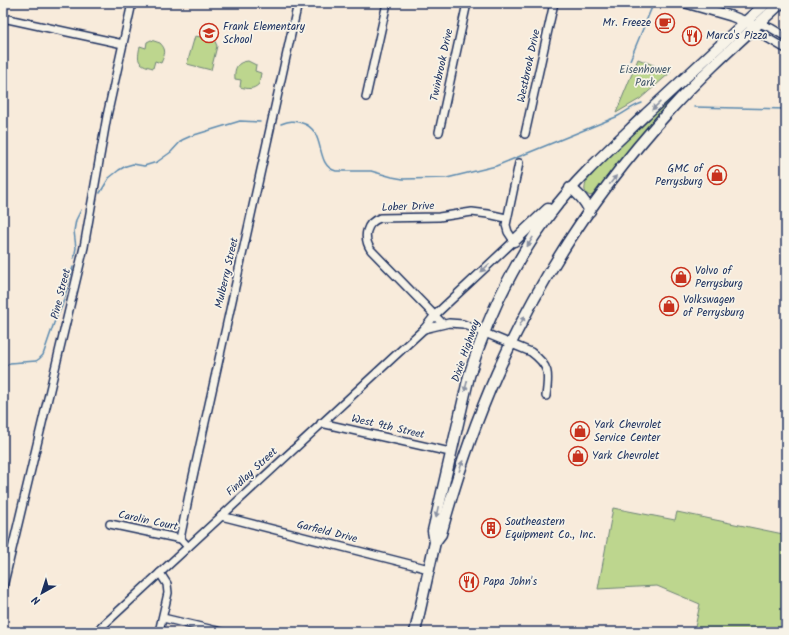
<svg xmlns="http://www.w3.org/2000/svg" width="789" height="635" font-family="Kalam,sans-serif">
	<rect width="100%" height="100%" fill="#f8ebdb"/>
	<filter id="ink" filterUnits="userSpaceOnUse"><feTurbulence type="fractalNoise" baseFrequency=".025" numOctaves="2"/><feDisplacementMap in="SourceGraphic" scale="8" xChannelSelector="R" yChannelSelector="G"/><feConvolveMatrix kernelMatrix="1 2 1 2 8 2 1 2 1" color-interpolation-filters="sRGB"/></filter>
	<g filter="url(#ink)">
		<!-- green -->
		<g fill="#bdd68e" stroke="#6c8276">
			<path d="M 195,36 L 214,39 L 217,46 L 211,70 L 187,64 Z"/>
			<path d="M 151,40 L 160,43 C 167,50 165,54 161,63 L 155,61 L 153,68 C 137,64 137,61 140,46 L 146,48 L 147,42 Z"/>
			<path d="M 638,59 L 671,72 L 640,99 L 616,113 Z"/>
			<path d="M 248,61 L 256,65 L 255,71 L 261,73 L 259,84 C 253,90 248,89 240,87 L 241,80 L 235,79 C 234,68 237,62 248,61 Z"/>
			<path d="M 693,77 L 694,77 L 652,122 L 647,130 L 593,195 L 590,196 C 584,193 584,189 586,183 C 589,175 599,168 604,162 C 633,133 663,105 693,77 Z"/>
			<path d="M 613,508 L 675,520 L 677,512 L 783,534 L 786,536 L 786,597 L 785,602 L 786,604 L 786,632 L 694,632 L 700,604 L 657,586 L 598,589 Z"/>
		</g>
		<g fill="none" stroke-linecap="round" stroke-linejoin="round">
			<!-- stream -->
			<g stroke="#5a89af" stroke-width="1.5">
				<path d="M 630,60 L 652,7 L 651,5 L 646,3"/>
				<path d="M 694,107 L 786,109"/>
				<path d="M 281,124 C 289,121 294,120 302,123 C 327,130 314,166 336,171 L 371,171 L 392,177 L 403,179 L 447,178 L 496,166 L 616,117 C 625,113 632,106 642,103"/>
				<path d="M 100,193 L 109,178 L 119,170 L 126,166 L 133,164 L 144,166 L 157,162 L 171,152 L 182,140 L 191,136 L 240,121 L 260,122"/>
				<path d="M 74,258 L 76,248 L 74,231 L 76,220 L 81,210"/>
				<path d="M 3,368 L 10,363 L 36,361 L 39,359 L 43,355 L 54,323 L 62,306 L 73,267"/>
			</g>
			<defs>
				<g id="street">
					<path d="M 3,18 L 123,44"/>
					<path d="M 759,23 L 771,28 L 786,37"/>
					<path d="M 751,27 L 752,29 L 786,49"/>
					<path d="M 366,97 L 387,3"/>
					<path d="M 439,132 L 467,3"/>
					<path d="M 525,134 L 554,3"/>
					<path d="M 443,324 L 371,250 C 363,238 365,223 380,218 L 439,217 L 472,212 L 488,214 L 506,218"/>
					<path d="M 424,329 L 449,323 L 463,324 L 531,352 C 550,366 549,374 546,396"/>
					<path d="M 321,423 L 450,452"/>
					<path d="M 221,516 L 429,569"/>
					<path d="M 110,524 L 181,539"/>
					<path d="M 188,547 L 181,539 L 181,534 L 190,490 L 298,3"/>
					<path d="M 3,587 L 84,247 L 107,116 L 132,3"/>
					<path d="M 163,618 L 222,632"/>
					<path d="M 96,632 L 424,329 L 435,315 L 514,241 L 508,232 L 506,225 L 519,163"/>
					<path d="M 159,632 L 168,593 L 167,584 L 160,573"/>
				</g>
				<path id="secondary" d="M 686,3 L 731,16 L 751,24"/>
				<g id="primary">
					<path d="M 570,188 C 580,194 585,201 590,211"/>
					<path d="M 514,241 L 548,209"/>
					<path d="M 435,542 L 441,534 C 456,479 474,425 497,373 C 540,277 599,188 670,110 C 704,72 743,38 781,3"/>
					<path d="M 415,632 L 435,542 L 433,531 L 469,376 C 487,318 513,263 550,214 C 578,177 613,146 646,114 C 686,77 726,40 766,3"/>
				</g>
			</defs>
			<!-- street casing -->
			<use href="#street" stroke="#1b2f5e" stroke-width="10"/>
			<!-- secondary casing -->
			<use href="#secondary" stroke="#1b2f5e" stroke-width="12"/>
			<!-- primary casing -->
			<use href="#primary" stroke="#1b2f5e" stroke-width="13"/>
			<!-- street -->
			<use href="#street" stroke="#f7f3e8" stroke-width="7"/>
			<!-- secondary -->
			<use href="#secondary" stroke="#f7f3e8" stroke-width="9"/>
			<!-- primary -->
			<use href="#primary" stroke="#f7f3e8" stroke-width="10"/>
		</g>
		<!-- one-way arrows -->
		<defs><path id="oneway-solid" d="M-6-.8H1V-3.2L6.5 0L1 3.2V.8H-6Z"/></defs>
		<g fill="#8991a3">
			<use href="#oneway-solid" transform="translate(656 106) rotate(137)"/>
			<use href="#oneway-solid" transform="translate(613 180) rotate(-52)"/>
			<use href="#oneway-solid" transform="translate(530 242) rotate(122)"/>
			<use href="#oneway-solid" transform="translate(485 268) rotate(137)"/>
			<use href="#oneway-solid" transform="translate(522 321) rotate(-63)"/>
			<use href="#oneway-solid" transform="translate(466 386) rotate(104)"/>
			<use href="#oneway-solid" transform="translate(461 466) rotate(-71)"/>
			<use href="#oneway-solid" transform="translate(437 512) rotate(103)"/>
		</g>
	</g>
	<!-- icons -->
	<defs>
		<symbol id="cafe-ring" viewBox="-11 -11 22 22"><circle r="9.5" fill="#f7f3e8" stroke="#c8321e" stroke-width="1.5"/><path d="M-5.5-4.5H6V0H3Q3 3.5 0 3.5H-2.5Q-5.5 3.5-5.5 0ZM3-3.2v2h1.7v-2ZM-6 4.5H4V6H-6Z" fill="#c8321e"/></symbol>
		<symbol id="school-ring" viewBox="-11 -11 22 22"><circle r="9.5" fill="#f7f3e8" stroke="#c8321e" stroke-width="1.5"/><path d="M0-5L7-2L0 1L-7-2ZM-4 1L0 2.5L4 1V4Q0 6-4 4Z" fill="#c8321e"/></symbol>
		<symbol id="restaurant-ring" viewBox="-11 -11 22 22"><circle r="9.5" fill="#f7f3e8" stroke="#c8321e" stroke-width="1.5"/><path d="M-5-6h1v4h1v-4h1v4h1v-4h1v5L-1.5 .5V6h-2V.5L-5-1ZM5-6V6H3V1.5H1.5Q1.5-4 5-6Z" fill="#c8321e"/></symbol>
		<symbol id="shop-ring" viewBox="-11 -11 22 22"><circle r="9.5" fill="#f7f3e8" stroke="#c8321e" stroke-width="1.5"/><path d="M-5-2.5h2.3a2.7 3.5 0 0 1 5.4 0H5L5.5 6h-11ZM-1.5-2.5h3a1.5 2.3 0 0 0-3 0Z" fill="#c8321e"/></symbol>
		<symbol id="building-ring" viewBox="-11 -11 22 22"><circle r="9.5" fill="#f7f3e8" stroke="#c8321e" stroke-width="1.5"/><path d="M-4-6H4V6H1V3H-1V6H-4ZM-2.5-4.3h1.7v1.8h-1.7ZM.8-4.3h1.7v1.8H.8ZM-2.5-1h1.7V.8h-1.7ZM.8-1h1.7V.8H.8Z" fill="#c8321e"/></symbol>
	</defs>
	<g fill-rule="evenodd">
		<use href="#cafe-ring" x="654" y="12" width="22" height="22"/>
		<use href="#school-ring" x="198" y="22" width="22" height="22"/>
		<use href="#restaurant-ring" x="681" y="25" width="22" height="22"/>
		<use href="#shop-ring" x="706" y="164" width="22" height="22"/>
		<use href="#shop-ring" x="670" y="266" width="22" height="22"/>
		<use href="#shop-ring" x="658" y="295" width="22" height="22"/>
		<use href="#shop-ring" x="569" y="420" width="22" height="22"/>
		<use href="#shop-ring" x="567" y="445" width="22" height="22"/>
		<use href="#building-ring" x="480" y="517" width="22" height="22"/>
		<use href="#restaurant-ring" x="458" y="571" width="22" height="22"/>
	</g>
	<g text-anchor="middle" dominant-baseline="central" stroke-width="3.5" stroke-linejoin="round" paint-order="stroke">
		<!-- poi labels -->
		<g font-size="11" fill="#1b2f5e" stroke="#f7f3e8" text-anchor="start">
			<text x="651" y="23" text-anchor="end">Mr. Freeze</text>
			<text x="223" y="27">Frank Elementary<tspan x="223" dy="13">School</tspan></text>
			<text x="706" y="36">Marco's Pizza</text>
			<text x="703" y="169" text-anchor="end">GMC of<tspan x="703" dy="13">Perrysburg</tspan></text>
			<text x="695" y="271">Volvo of<tspan x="695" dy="13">Perrysburg</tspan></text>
			<text x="683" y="300">Volkswagen<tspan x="683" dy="13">of Perrysburg</tspan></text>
			<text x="594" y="425">Yark Chevrolet<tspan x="594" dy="13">Service Center</tspan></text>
			<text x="592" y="456">Yark Chevrolet</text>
			<text x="505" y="522">Southeastern<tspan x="505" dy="13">Equipment Co., Inc.</tspan></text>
			<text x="483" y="582">Papa John's</text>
		</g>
		<!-- street labels -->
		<g font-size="11" fill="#1b2f5e" stroke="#f7f3e8">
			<text transform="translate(442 65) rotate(-78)">Twinbrook Drive</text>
			<text transform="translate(529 66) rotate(-78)">Westbrook Drive</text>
			<text transform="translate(408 207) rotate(-2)">Lober Drive</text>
			<text transform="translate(227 273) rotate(-77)">Mulberry Street</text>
			<text transform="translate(61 294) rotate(-76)">Pine Street</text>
			<text transform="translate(466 351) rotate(-71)">Dixie Highway</text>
			<text transform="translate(388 427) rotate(13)">West 9th Street</text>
			<text transform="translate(252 472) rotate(-43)">Findlay Street</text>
			<text transform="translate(148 521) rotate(12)">Carolin Court</text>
			<text transform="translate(327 532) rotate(14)">Garfield Drive</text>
		</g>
		<!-- park labels -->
		<g font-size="11" fill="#44596a" stroke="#f7f3e8">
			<text x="645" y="70">Eisenhower<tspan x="645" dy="13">Park</tspan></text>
		</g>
	</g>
	<!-- margin -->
	<rect width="789" height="635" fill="none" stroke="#f7f3e8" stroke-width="16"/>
	<rect x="8" y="8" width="773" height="619" fill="none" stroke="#1b2f5e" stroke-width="1.5" filter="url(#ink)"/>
	<!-- north arrow -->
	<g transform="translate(42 593) rotate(219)" stroke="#f7f3e8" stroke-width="3" paint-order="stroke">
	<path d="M0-3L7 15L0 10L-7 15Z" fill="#1b2f5e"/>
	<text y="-6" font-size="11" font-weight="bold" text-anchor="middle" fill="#1b2f5e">N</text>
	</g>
</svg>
